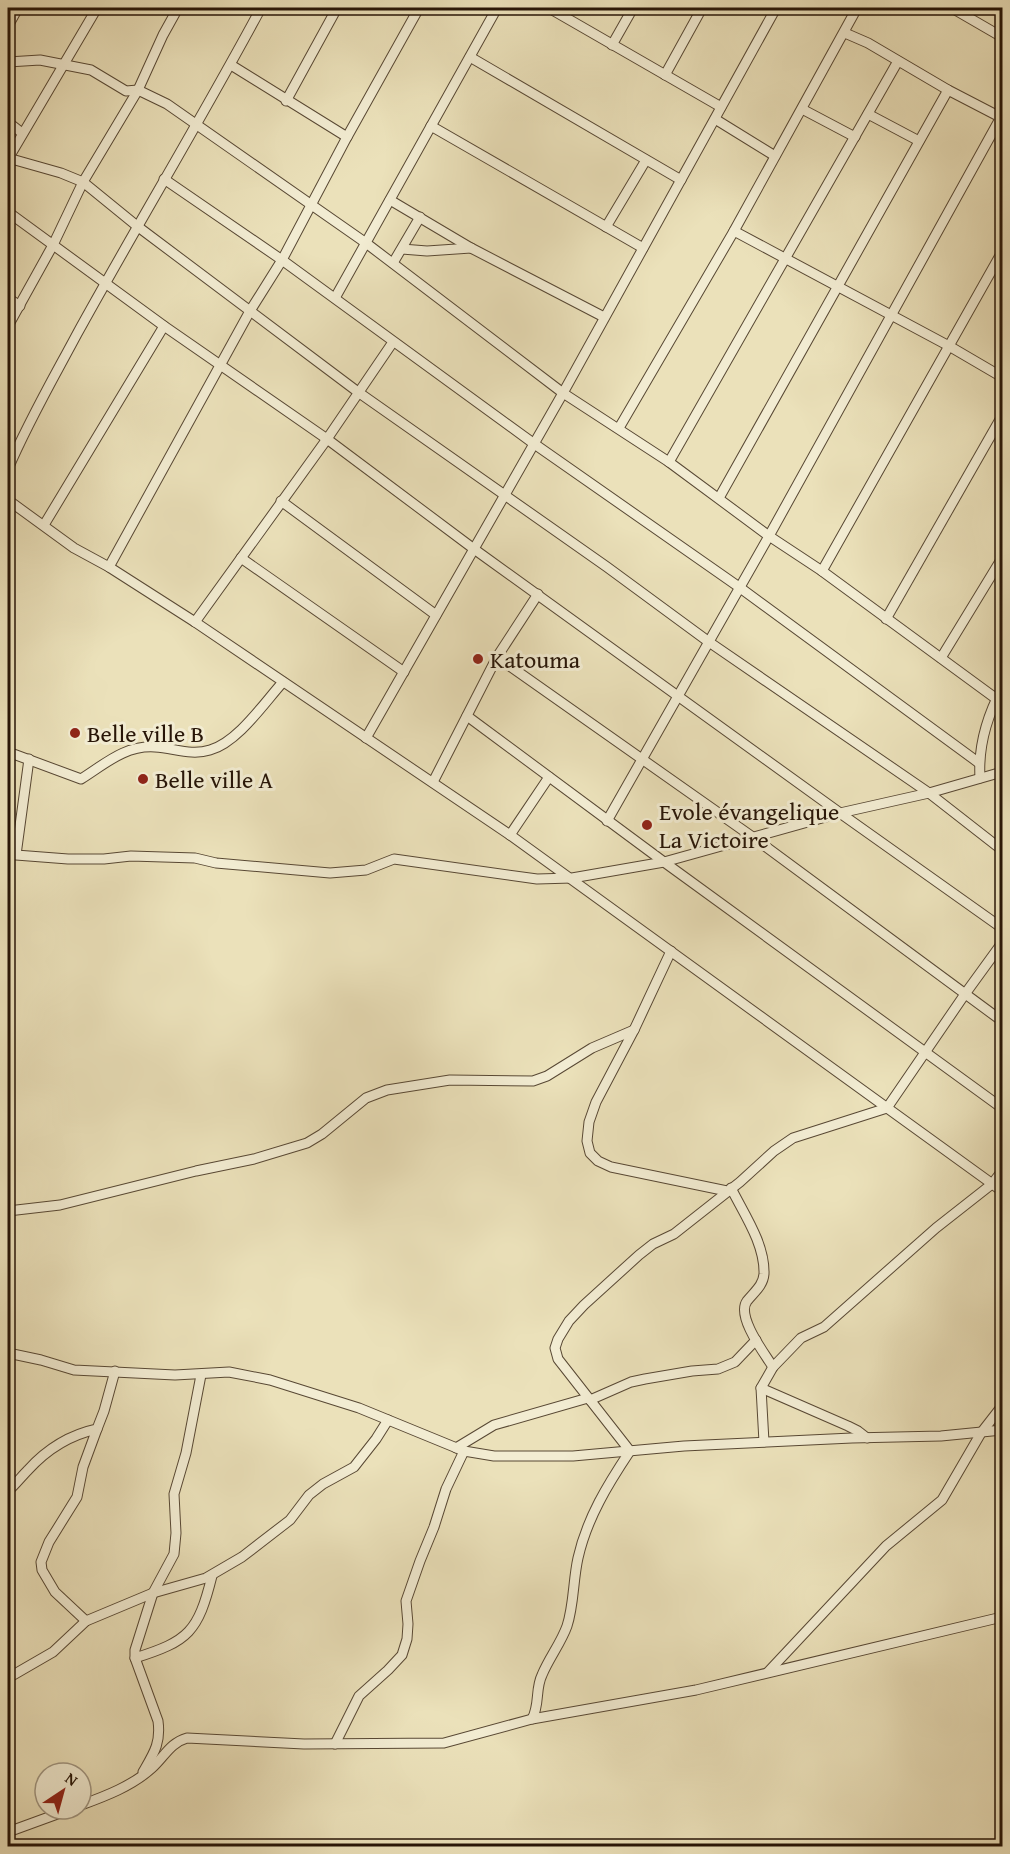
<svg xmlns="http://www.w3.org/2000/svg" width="1010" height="1854" font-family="'Gentium Book Plus',serif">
	<rect width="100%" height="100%" fill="#ebe1ba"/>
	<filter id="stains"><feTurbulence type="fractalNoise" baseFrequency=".00333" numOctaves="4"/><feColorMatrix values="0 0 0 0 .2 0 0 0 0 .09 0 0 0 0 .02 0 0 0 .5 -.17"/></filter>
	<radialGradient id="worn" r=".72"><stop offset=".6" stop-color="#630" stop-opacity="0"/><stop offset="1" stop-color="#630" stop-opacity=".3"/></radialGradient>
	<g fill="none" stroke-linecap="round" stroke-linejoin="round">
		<defs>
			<g id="minor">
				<path d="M 549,8 L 721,107"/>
				<path d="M 952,8 L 1002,37"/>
				<path d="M 1002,8 L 1002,9"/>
				<path d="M 8,26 L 18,8"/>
				<path d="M 845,33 L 868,43 L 948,90 L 1002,118"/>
				<path d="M 612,45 L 633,8"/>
				<path d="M 470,57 L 681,180"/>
				<path d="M 8,62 L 40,60 L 91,70 L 126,91 L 138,90 L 167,104 L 366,243 L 563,393 L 669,462 L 769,536 L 822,571 L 1002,703"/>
				<path d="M 231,65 L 347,137"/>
				<path d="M 665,75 L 702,8"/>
				<path d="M 286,101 L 337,8"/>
				<path d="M 802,109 L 855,137"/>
				<path d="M 868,114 L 919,141"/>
				<path d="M 715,119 L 775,156"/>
				<path d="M 8,122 L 22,133"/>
				<path d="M 431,126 L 643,248"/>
				<path d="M 8,158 L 61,173 L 83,182 L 137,226 L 358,392 L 607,567 L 709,642 L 929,793 L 1002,850"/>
				<path d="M 8,159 L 97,8"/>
				<path d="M 164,179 L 282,260 L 533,443 L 739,587 L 979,763"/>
				<path d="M 390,200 L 471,248 L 604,317"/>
				<path d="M 8,212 L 164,326 L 327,439 L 474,549 L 840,813 L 1002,928"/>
				<path d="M 606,227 L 646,160"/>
				<path d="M 734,231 L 949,346 L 1002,377"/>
				<path d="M 402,249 L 427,251 L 471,248"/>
				<path d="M 393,263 L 420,217"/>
				<path d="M 8,298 L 20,306"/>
				<path d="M 335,298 L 497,8"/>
				<path d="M 8,326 L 53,245 L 83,182 L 138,90 L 163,35 L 178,8"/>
				<path d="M 619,428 L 734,231 L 857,8"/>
				<path d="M 669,462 L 898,61"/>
				<path d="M 8,468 L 9,478 L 8,497"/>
				<path d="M 8,469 C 28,422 53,379 77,334 C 137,225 202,118 261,8"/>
				<path d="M 719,498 L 948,90"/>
				<path d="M 8,500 L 74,548 L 109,567 L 195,622 L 510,835 L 1002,1191"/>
				<path d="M 281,501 L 436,615"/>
				<path d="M 44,525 L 164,326"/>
				<path d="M 241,558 L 404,672"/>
				<path d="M 109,567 L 250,311 L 282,260 L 347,137 L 419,8"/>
				<path d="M 822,571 L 1002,252"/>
				<path d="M 886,619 L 1002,416"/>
				<path d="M 195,622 L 327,439 L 393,342"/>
				<path d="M 497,657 L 754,838 L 1002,1021"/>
				<path d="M 941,658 L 1002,558"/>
				<path d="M 467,716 L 664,862 L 1002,1108"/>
				<path d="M 366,738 L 563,393 L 776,8"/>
				<path d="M 8,752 L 81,779 C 105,764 125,745 155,747 C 174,748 191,756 210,750 C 238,742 264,703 283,682"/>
				<path d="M 29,759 L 16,855 L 68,859 L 104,859 L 131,856 L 195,858 L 216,863 L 330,873 L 366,870 L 394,859 L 537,879 L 572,878 L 664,862 L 840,813 L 929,793 L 1002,772"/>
				<path d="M 980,778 C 978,745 987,716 1002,688"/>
				<path d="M 433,782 L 497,657 L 538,594"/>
				<path d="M 607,821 L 769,536 L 1001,117"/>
				<path d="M 510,835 L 549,777"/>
				<path d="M 671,951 L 634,1030 L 596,1102 L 589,1122 L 587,1141 L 590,1153 L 598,1161 L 611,1167 L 727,1191"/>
				<path d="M 731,1188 C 744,1214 765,1244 764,1274 C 763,1286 754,1292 747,1301 C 736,1316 764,1353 773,1367"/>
				<path d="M 8,1211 L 60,1205 L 196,1171 L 254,1159 L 307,1143 L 322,1134 L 366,1098 L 387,1090 L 450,1080 L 533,1081 L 547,1076 L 592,1048 L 634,1030"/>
				<path d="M 8,1353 L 41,1360 L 74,1370 L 175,1375 L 229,1372 L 270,1380 L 359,1408 L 464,1451 L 494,1456 L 573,1456 L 684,1446 L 852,1438 L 941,1436 L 1002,1430"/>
				<path d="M 761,1388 L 848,1426 L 858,1431 L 867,1438"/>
				<path d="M 590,1400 L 631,1382 L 645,1379 L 692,1371 L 718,1369 L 735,1362 L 756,1340"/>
				<path d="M 764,1442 L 761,1388 L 773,1367 L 801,1338 L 824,1327 L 936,1228 L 992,1184 L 1002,1171"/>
				<path d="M 456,1448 L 494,1425 L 588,1398"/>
				<path d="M 8,1491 C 15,1485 21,1477 28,1470 C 47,1449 69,1435 97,1429 L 104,1411 L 115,1371"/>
				<path d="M 86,1621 L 55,1592 L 42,1570 L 41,1562 L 49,1542 L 77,1497 L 83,1467 L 97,1429"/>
				<path d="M 135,1658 C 189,1641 198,1632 212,1576"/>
				<path d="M 768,1672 L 886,1546 L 942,1500 L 981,1433 L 1002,1406"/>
				<path d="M 8,1678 L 53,1652 L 86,1621 L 153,1593 L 206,1578 L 242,1557 L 290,1520 L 309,1495 L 323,1484 L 354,1467 L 376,1439 L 388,1420"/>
				<path d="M 532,1719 C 540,1705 535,1689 542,1675 C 549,1658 561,1643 567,1626 C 574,1605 573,1580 578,1558 C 587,1518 608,1484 630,1451 L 558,1359 L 555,1348 L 558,1339 L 569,1321 L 584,1305 L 639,1255 L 653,1244 L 674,1234 L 740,1182 L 774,1151 L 793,1138 L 887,1108 L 965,994 L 1002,943"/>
				<path d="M 335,1744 L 359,1696 L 388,1670 L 402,1655 L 407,1639 L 408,1624 L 406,1601 L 420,1561 L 434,1527 L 446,1489 L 464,1451"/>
				<path d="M 143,1772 C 154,1753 161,1743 158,1721 L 135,1658 L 135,1650 L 153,1593 L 174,1554 L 176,1533 L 174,1494 L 186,1453 L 201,1375"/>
				<path d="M 81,1805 C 106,1796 132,1786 152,1768 C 165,1756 170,1743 187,1738 L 304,1744 L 444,1743 L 532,1719 L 696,1690 L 1002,1617"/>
				<path d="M 8,1832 L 71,1809"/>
			</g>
		</defs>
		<!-- minor casing -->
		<use href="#minor" stroke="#584834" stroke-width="11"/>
		<!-- minor -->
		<use href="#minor" stroke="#f2ecd2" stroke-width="9"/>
	</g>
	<!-- markers -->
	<g fill="#8f2418" stroke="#f2ecd2" stroke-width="2">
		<circle cx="478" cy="659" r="6"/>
		<circle cx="75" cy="733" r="6"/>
		<circle cx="143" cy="779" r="6"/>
		<circle cx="647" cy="825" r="6"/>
	</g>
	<g text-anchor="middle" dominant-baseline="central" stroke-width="6" stroke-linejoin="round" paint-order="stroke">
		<!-- poi labels -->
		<g font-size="24" fill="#271507" stroke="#f2ecd2" text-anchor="start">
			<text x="490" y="659">Katouma</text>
			<text x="87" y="733">Belle ville B</text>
			<text x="155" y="779">Belle ville A</text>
			<text x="659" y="811">Evole évangelique<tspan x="659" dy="28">La Victoire</tspan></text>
		</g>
	</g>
	<!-- margin -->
	<rect width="1010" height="1854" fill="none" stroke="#ebe1ba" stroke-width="30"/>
	<rect x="9" y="9" width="992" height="1836" fill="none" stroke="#271507" stroke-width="3"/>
	<rect x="15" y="15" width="980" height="1824" fill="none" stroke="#271507" stroke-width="1.5"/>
	<!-- north arrow -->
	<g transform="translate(63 1791) rotate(36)"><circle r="28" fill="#f2ecd2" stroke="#a19681" stroke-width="1.5"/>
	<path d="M0-4.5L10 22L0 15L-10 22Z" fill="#8f2418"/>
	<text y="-9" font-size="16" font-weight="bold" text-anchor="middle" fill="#271507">N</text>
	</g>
	<rect width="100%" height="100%" filter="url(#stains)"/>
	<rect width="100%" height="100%" fill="url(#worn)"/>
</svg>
